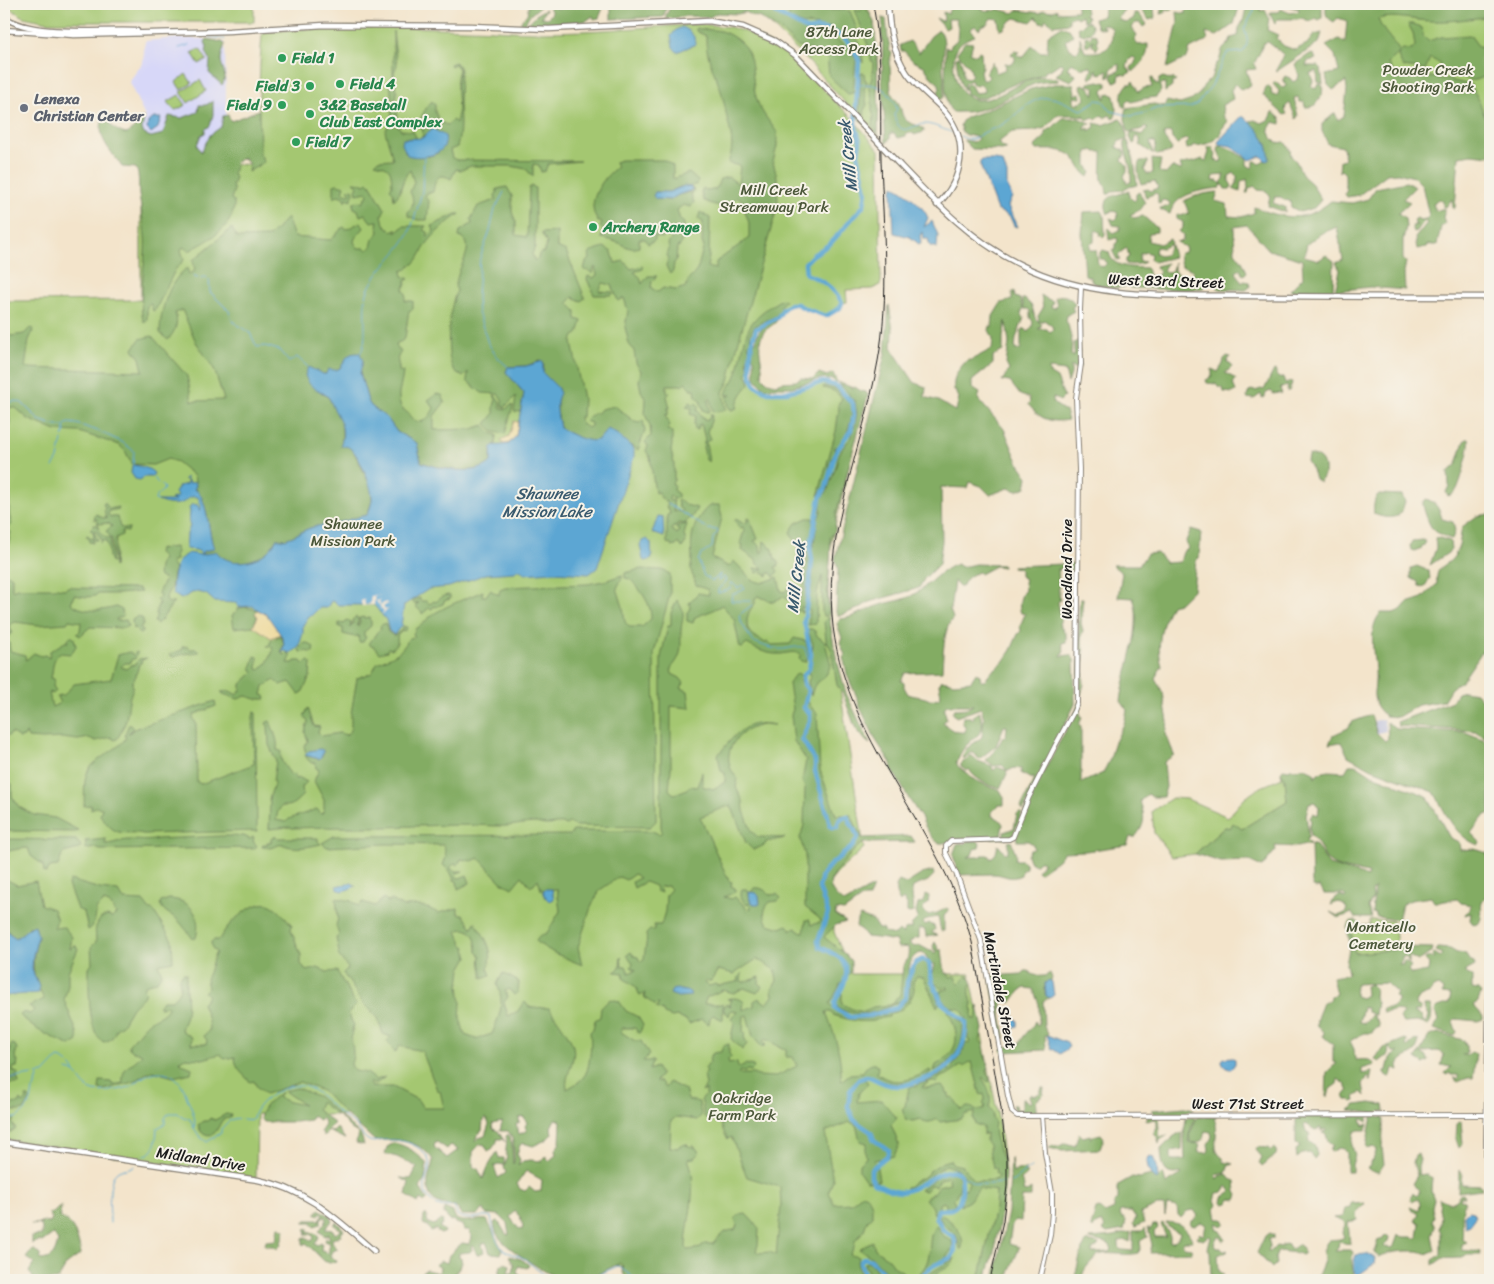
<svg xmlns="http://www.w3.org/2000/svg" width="1494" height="1284" font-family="Sriracha,sans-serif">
	<rect width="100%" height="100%" fill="#f7f3e8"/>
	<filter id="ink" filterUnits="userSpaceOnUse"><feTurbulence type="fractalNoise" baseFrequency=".02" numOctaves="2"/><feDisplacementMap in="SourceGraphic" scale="10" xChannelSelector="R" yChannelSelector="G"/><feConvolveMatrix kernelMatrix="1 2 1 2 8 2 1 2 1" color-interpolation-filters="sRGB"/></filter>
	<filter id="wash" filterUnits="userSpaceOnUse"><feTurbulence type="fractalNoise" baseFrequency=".0096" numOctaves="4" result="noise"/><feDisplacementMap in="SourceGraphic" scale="20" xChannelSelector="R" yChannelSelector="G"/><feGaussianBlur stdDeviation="1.12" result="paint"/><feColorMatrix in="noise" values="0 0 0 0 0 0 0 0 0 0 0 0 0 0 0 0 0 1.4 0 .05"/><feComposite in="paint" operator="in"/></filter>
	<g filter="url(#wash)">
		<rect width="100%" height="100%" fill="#f3e4cb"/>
		<!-- built -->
		<path fill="#d7d7f8" d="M 178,38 L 206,39 L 225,42 L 227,165 L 124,165 L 103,123 L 106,115 L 109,123 L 116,132 L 122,135 L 139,128 L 146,119 L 129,82 L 143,62 L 145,41 Z"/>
		<!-- industrial -->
		<path fill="#bfc2dd" d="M 1383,719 L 1386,731 L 1377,733 L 1374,721 Z"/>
		<!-- green -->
		<g fill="#a4c771" stroke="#607246">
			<path d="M 4,4 L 254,4 L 254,22 L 48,22 L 23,17 Z"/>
			<path d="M 761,4 L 866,4 L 874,22 L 877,56 L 878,137 L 863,123 L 810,63 L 761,16 Z"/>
			<path d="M 1362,12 L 1490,13 L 1490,144 L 1367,144 Z"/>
			<path d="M 700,24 L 730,27 L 755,35 L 788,54 L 852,118 L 879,150 L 881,282 L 879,286 L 872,289 L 846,290 L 847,302 L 842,303 L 840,308 L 826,316 L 806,309 L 797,304 L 790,304 L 783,309 L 778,317 L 756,329 C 752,342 745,373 755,385 C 761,393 778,393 788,392 C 800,390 813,381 825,383 C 839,384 853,390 866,394 L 831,543 L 828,591 L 830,622 L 864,848 L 839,871 L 828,885 L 834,907 L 834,932 L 852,974 L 970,974 L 997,1111 L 1004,1164 L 1002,1202 L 986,1280 L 649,1280 L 636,1269 L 615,1265 L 569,1118 L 257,1114 L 256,1178 L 4,1139 L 4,301 L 141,300 L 141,165 L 258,164 C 259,121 258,78 262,35 L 265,32 C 330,26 400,26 466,29 C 490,29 514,32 538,32 C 592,32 646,27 700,24 Z"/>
			<path d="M 200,49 L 207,60 L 199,64 L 192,53 Z"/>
			<path d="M 186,74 L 192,83 L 181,90 L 176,82 Z"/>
			<path d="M 200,80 L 206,91 L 188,103 L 181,92 Z"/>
			<path d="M 179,95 L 186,105 L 176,110 L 173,109 L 167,102 Z"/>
			<path d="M 1281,772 L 1285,778 L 1287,801 L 1242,829 L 1225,827 L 1195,854 L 1172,857 L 1154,833 L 1152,811 L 1172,798 L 1187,799 L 1228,817 L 1245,798 L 1259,788 L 1282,778 Z"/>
			<path d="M 1370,920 L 1392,921 L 1395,925 L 1397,949 L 1388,952 L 1353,954 L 1351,926 L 1370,925 Z"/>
		</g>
		<!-- forest -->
		<g fill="#83ac63" stroke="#506440" fill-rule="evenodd">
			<path d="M 529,4 L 543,4 L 529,16 L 525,23 L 521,23 L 521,20 L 527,14 Z"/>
			<path d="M 563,4 L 603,4 L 603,8 L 599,18 L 594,19 L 593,16 L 586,21 L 531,25 L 529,22 L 538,13 L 546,9 L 541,17 L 547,18 L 552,13 L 549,7 L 552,5 L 559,9 Z"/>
			<path d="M 611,4 L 668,4 L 663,17 L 611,19 Z"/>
			<path d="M 672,4 L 767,4 L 769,11 L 806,31 L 815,30 L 823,33 L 842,43 L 849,48 L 856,59 L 853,93 L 848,94 L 829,76 L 827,54 L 798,47 L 782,32 L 760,18 L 750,15 L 745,12 L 738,14 L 717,13 L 710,17 L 688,16 L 666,19 L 666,15 Z"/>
			<path d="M 773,4 L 818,4 L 821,10 C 830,11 841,9 850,11 L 858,32 L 853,35 C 862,42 863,52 863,63 C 858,54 854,45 847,38 C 841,33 835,33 829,27 L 824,28 L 815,25 L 813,26 L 807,24 L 803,25 L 788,18 L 790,14 C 781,12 776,13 773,4 Z"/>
			<path d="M 949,4 L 981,4 L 981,9 C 986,12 990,9 995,11 L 997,9 L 1014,13 L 1017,10 L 1041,13 L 1043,10 L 1053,11 L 1056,9 L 1059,12 L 1075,11 L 1077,11 L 1077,4 L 1084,4 L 1086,12 L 1085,15 L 1088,17 L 1087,20 L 1084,21 L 1082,16 L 1079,16 L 1078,18 L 1074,16 L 1069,18 L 1069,23 L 1053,25 L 1046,19 L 1044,23 L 1040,22 L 1036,17 L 1031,22 L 1015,18 L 1008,23 L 1004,29 L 1000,30 L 998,19 L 991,18 L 987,24 L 981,26 L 979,29 L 975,26 L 970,29 L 975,36 C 969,38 963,40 959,45 C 947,60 956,101 979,100 C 1007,100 1026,68 1058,79 L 1058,81 C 1049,82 1040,81 1032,85 C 1009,95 987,113 961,112 C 956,112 952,114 949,107 C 943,97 946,60 946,47 L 950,48 L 951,45 L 957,40 L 958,28 L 956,19 L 948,19 L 949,27 L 945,29 L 936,18 L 942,21 L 944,20 L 943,12 L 948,14 L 949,10 L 952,8 Z"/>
			<path d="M 1100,4 L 1132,4 L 1134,5 L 1122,12 L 1118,19 L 1126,23 L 1134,18 L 1134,13 L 1138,13 L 1147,24 L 1143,27 L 1140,23 L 1135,23 L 1132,28 L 1137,35 L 1134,40 L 1138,45 L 1148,44 C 1148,58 1143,63 1133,72 L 1131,68 L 1135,63 L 1136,59 L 1133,57 L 1129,60 L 1127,67 L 1131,72 L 1126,75 L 1120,74 L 1119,80 L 1115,82 L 1113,81 L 1111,77 L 1113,73 L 1117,72 L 1120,69 L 1119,64 L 1111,69 L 1111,74 L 1108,78 L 1108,70 L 1105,71 L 1102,74 L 1098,73 L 1096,69 L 1095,76 L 1090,79 L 1089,76 L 1092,69 L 1090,66 L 1082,68 L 1071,63 L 1067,68 L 1071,70 L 1072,74 L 1075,74 L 1076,76 L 1071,81 L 1056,75 L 1061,71 L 1063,65 L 1060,63 L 1050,70 L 1046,70 L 1044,74 L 1017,83 L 983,98 L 975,98 L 966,94 L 965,86 L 967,84 L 970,84 L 975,93 L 983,92 L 984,89 L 980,83 L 978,86 L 973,85 L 971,80 L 964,84 L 964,90 C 958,80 958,70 956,58 L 959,56 L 963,67 L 963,77 L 967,79 L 972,75 L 969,65 C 963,62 962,57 957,53 L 965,42 L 973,43 L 970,53 L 977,55 L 979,51 L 981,52 L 982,67 L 980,71 L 982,80 L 986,80 L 989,77 L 986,73 L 992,62 L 996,73 L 1006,69 L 1005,63 L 1010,64 L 1015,61 L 1015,57 L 1010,54 L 1015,51 L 1019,52 L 1016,54 L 1022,58 L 1032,46 L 1041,52 L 1047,52 L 1048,35 L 1062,26 L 1069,29 L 1073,35 L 1065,41 L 1070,49 L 1077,52 L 1080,48 L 1080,37 L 1085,52 C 1104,53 1114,50 1112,28 L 1104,24 L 1101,26 L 1104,27 L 1104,29 L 1097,27 L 1094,19 L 1103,16 L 1104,8 Z"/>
			<path d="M 1146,4 L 1166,4 L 1167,6 L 1171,4 L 1173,7 L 1170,11 L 1166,10 L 1165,13 L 1161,14 L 1163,7 L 1154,7 L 1155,18 L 1149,20 L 1139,7 L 1145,8 Z"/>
			<path d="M 1186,4 L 1240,4 L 1234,24 L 1217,36 L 1206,33 L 1208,40 L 1190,49 L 1187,58 L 1167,68 L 1178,23 L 1177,12 L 1186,14 Z"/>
			<path d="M 1247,4 L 1262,4 L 1260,11 L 1265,10 L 1269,18 L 1267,30 L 1278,35 L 1276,38 L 1284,46 L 1295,50 L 1307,44 L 1314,35 L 1322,33 L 1319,43 L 1277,71 L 1276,70 L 1284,55 L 1268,42 L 1263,43 L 1261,50 L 1254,64 L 1256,69 L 1246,70 L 1251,85 L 1241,90 L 1235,84 L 1231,90 L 1233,99 L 1222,105 L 1224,118 L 1228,121 L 1221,130 L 1221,135 L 1210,143 L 1197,146 L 1194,145 L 1193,148 L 1187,149 L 1186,144 L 1189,141 L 1188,139 L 1182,140 L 1179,144 L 1177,144 L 1175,141 L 1172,139 L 1171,133 L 1169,132 L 1164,134 L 1164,138 L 1172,149 L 1171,152 L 1157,155 L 1154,153 L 1156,145 L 1155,142 L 1150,142 L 1153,154 L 1140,145 L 1140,139 L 1137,136 L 1135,137 L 1135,143 L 1133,144 L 1130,137 L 1131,132 L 1143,135 L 1144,132 L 1148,129 L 1145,126 L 1143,129 L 1130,132 L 1128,131 L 1125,119 L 1126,108 L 1154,104 L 1164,106 L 1167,101 L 1180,104 L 1192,100 L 1200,93 L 1204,85 L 1211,78 L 1216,64 L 1219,62 L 1222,50 L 1229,43 L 1231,38 L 1238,36 L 1239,28 L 1243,21 Z"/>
			<path d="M 1285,4 L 1322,4 L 1322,18 L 1319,20 L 1316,18 C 1310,22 1308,21 1302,18 L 1297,19 L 1277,19 L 1275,24 L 1270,14 L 1271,12 L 1279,12 L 1281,9 L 1290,13 L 1299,11 L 1299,9 L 1283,5 Z"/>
			<path d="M 1326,4 C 1337,4 1345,6 1354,6 L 1354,4 L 1490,4 L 1490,17 C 1471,18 1451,22 1432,21 C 1414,21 1396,14 1378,19 C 1382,31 1393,40 1400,52 L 1402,49 L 1412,50 L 1415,46 L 1413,33 L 1408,24 L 1414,24 L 1422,28 L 1423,36 L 1428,41 L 1441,37 L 1470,35 L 1478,46 L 1490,48 L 1490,62 L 1486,67 L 1484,77 C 1470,82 1469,82 1457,72 L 1441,73 L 1439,63 L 1430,58 L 1425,70 L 1403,67 L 1398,57 L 1399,53 L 1388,64 L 1397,78 C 1423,73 1445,79 1471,85 C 1484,109 1490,128 1490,156 L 1472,154 L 1459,156 L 1455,208 L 1453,209 L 1452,199 L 1446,207 L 1443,207 L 1443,201 L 1438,199 L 1433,204 L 1436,211 L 1441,209 L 1445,209 L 1443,217 L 1445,224 L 1441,227 L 1437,245 L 1427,245 L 1426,247 L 1417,249 L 1415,238 L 1427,223 L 1424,221 L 1417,231 L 1414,232 L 1412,226 L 1417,225 L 1415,225 L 1414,220 L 1417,218 L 1420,220 L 1426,219 L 1429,216 L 1422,185 L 1414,177 L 1398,173 L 1387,174 L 1359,195 L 1347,197 L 1345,194 L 1347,189 L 1345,186 L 1345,174 L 1341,170 L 1339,172 L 1340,160 L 1345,159 L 1343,147 L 1328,144 L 1322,131 L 1322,124 L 1335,113 L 1338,120 L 1344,116 L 1347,90 L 1346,81 L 1333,90 L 1328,85 L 1326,75 L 1339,72 L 1335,55 L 1326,46 L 1339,39 L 1345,43 L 1347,21 L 1338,18 L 1334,22 C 1324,16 1326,14 1326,4 Z"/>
			<path d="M 864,8 L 866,9 C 868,12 871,15 873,19 C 876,26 878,78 877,88 C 880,99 878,119 878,132 L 876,133 L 873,126 L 874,117 L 872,110 L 872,99 L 869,85 L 872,78 L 873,63 L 871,60 L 870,51 L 855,10 L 860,11 Z"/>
			<path d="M 882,18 L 886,19 L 888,39 L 890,48 L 889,50 L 892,53 L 889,63 C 892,71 889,86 892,94 C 893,97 897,100 899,104 C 902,110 901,117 907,121 C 912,125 917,124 924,129 L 924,132 L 914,135 L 914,133 L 906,133 L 906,136 L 898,138 L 894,133 L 890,133 L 890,138 L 886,144 L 882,78 L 883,43 L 881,30 L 883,27 Z"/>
			<path d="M 1088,21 L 1092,25 L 1092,31 L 1084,35 L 1079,33 L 1078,27 L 1081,27 L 1084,23 Z"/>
			<path d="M 696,28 C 706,31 715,28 726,33 C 762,50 747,74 758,103 C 762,113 770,123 777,132 L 777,146 L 773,162 L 777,177 L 778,205 L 738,343 L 729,381 L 723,392 L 726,410 L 713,412 L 710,398 L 708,399 L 710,411 L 708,412 L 703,410 L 700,400 L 696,396 L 695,389 L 691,389 L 685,382 L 682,385 L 667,385 L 667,392 L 670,393 L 667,396 L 670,408 L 668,408 L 668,414 L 665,415 L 670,425 L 667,429 L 672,432 L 672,445 L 671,451 L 674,463 L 674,481 L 672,483 L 674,486 L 673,490 L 678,494 L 678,498 L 673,499 L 670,495 L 669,500 L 671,501 L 673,500 L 674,512 L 676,511 L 681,512 L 682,510 L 679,508 L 677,501 L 680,500 L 686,505 L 697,508 L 692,517 L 689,518 L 685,524 L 679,523 L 671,529 L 677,534 L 679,530 L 676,528 L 677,526 L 687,524 L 684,535 L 686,542 L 682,548 L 678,543 L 676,546 L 672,547 L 670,543 L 668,544 L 667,543 L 667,515 L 670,514 L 669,509 L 666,507 L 668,503 L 660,497 L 658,492 L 655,493 L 650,457 L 646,451 L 648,446 L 645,442 L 651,436 L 650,426 L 645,414 L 646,399 L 641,391 L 639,381 L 641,371 L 636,363 L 634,351 L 629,344 L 625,327 L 628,311 L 624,298 L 618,301 L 612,285 L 603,283 L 599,291 L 613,292 L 612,295 L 594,295 L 587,279 L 588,276 L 593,278 L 597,275 L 595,267 L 594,268 L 593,274 L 589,271 L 584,270 L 586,262 L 590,258 L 589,255 L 592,251 L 604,247 L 612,252 L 615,263 L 624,261 L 631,269 L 642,266 L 643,269 L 634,272 L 640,277 L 642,284 L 648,276 L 657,276 L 652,281 L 651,288 L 658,292 L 663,288 L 676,290 L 686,287 C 689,276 691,279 697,270 C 699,266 701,253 704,247 L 702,242 L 703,222 L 698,219 L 700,212 L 710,218 L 709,257 L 707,267 L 716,269 L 716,262 L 749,238 L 749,223 L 745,211 L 747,204 L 738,197 C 725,207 718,208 703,200 L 701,192 L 703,188 L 708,191 L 716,189 L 720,179 L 729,177 L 738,184 L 740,166 L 728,163 C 735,147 731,134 727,118 C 725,109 724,100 721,91 C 715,73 705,55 706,36 L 696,31 Z"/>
			<path d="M 939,30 C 949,38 940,65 944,76 L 944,97 L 940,100 L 938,91 L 940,89 L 939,84 L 930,76 L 924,66 L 913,61 L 904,51 L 901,51 L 900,45 L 910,41 L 919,53 L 931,36 Z"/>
			<path d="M 393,31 L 397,65 L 394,72 L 397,90 L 396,103 L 398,126 L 401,130 L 413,131 L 417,139 L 405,138 L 405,152 C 416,158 438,160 444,145 L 431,130 L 422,138 L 423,129 L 420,129 C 417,120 426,108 432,101 L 435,105 L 435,112 L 440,122 L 447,125 L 453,120 L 456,123 C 461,106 453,85 459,69 L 455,64 L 451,66 L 450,64 L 455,62 L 460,68 C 460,80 459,92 459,104 C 460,119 461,133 457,147 L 450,150 L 452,158 L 457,160 L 580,161 L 548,164 L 545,171 L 541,172 L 539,165 L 533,164 L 533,177 L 526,169 L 511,166 L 471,166 L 461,170 L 456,169 L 451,179 C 437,171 435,180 433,192 L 427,193 L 425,197 L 429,201 L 427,220 L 418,220 L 408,216 L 408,212 C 414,206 414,199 410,192 L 414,182 L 410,170 C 401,178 403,192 394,200 L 393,192 L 390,189 L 392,186 C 391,170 392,167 375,163 L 378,160 L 393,159 L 385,131 C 396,116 391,99 390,81 L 393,78 Z"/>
			<path d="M 1092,34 L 1096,35 L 1098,38 L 1096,43 L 1099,45 L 1096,50 L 1095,47 L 1092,45 L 1093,40 L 1088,46 L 1086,46 L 1085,37 L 1088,36 L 1090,38 Z"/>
			<path d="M 207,39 L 222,42 L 225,44 C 224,48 221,56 221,60 C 222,69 228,76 222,85 L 209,73 L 210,59 L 206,52 L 207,47 L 205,42 Z"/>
			<path d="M 1310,54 L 1314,55 L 1316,59 L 1308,61 L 1306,66 L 1318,66 L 1321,69 L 1323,84 L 1318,82 L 1317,71 L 1310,73 L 1313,81 L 1311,86 L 1315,89 L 1319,84 L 1323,86 L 1322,96 C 1314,103 1319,107 1305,107 L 1304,102 L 1300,102 L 1298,97 L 1294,98 L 1298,116 L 1296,119 L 1290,103 L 1286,106 L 1285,111 L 1287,114 L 1284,115 L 1263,95 L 1267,86 L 1271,89 L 1272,95 L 1277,96 L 1279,91 L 1273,84 L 1275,82 L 1283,88 L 1286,86 L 1283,79 L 1285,76 L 1290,78 L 1293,82 L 1298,79 L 1299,75 L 1295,64 Z"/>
			<path d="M 861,72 L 864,73 L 865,80 L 867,81 L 867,86 L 864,88 L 867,105 L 865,108 C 865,113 864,118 864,123 L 859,118 L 859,114 Z"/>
			<path d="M 1163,77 L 1172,80 L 1173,78 L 1176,81 L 1175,82 L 1172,82 L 1172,87 L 1165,92 L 1165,83 L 1163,83 L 1160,86 L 1161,91 L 1156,97 L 1142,99 L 1132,102 L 1129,100 L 1125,103 L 1126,106 L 1124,108 C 1120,98 1121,93 1128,84 L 1131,84 L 1133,81 L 1138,92 L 1144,88 L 1152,87 L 1151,79 L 1153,78 L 1155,84 L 1159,85 L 1159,79 Z"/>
			<path d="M 1099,81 L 1107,83 L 1107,87 L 1103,91 L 1105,99 L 1107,94 L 1110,93 L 1114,96 L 1117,110 L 1115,117 L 1112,118 L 1110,115 L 1104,118 L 1102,115 L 1096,120 L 1093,117 L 1087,120 L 1084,115 L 1082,117 L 1074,115 L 1058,115 L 1045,128 L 1035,131 L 1012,132 L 999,142 L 1002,147 L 1007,149 L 1003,150 L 972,149 L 964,141 L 964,140 L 974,142 L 978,139 L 977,137 L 966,135 L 960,130 L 962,129 L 960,126 L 962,121 L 967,117 L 984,111 L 1031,89 L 1055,84 L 1073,84 L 1075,92 L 1074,95 L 1080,93 L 1081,98 L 1074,97 L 1074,102 L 1076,105 L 1086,99 L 1080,85 L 1083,84 L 1089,87 L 1095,95 L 1095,87 L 1088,85 L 1088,83 Z"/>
			<path d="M 213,101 L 213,115 L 210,126 L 205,129 L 205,133 L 201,135 L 197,145 L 201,152 L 210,135 L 221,127 L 223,116 L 228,115 L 231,121 L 259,110 L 260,154 L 264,162 L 248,172 L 249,164 L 244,158 L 236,161 L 233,174 L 235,178 L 232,186 L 234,190 L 231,199 L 234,201 C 236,227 209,240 189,251 L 183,247 L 181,250 L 184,260 L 175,270 L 156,309 L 153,311 L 151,304 L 147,306 L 147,320 L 144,322 C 137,310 147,255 145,237 C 144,223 141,209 139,195 C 138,186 140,177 136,168 L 122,167 C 112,151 94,137 104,117 L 106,118 C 109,125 118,133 127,134 L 139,124 L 141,118 L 144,118 L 142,129 L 144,134 L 151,137 L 163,134 L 169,116 L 182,118 L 198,112 L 199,105 L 206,105 Z"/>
			<path d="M 1273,112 L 1281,119 L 1281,124 L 1273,122 L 1269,129 L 1272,138 L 1277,143 L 1285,142 L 1290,150 L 1291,156 L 1296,161 L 1303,176 L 1312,184 L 1321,200 L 1314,208 L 1300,212 L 1291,207 L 1290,201 L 1284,200 L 1281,197 L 1275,197 L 1273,203 L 1285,207 L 1285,212 L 1268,206 L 1270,195 L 1266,191 L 1258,190 L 1254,186 L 1249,189 L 1248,193 L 1246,193 L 1248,188 L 1247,179 L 1241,182 L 1240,192 L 1233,189 L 1237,183 L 1237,176 L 1234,173 L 1229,176 L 1229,181 L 1232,186 L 1230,189 L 1225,189 L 1221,182 L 1224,179 L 1224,175 L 1214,176 L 1213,181 L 1218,181 L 1222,185 L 1220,188 C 1202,190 1175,193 1170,214 L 1161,210 L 1160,208 L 1167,207 L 1170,204 L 1168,201 L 1162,200 L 1160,204 L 1158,203 L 1158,195 L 1156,193 L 1146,197 L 1143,190 L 1148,189 L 1151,191 L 1158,188 L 1155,181 L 1141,184 C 1139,178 1136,167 1140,161 L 1148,161 L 1148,163 L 1144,170 L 1147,174 L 1153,173 L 1152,159 L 1161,160 L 1159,171 L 1161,173 L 1166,174 L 1172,167 L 1180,170 L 1182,169 L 1180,165 C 1188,162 1194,163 1202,159 L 1206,161 L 1209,152 L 1208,147 L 1212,147 L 1216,154 L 1215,160 L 1220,162 L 1223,160 L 1218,151 L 1219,146 C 1233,147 1236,155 1247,158 L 1247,165 L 1252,168 L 1254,165 L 1254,161 L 1256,161 L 1260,164 L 1264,160 L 1266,161 L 1267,144 L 1250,121 L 1255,120 L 1262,123 L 1270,119 Z"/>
			<path d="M 1063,118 L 1078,118 L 1090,123 L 1091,124 L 1086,125 L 1085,130 L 1089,128 L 1089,131 L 1095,127 L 1094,123 L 1103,125 L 1120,119 C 1126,123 1127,133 1127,140 L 1119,141 L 1116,147 L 1123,150 L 1125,154 L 1122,160 L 1127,165 L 1127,171 L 1124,176 L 1127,183 L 1131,182 C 1131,177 1131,171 1130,166 C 1128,158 1124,150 1125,142 L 1128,141 L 1134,161 L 1137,185 L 1125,188 L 1124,190 L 1112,191 L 1110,194 L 1107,194 L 1106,187 C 1098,181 1103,162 1102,152 L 1095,152 L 1093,150 L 1091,151 L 1087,151 L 1087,165 L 1091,172 L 1089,177 C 1081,172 1080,165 1074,158 C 1066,148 1048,150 1036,150 L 1034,147 L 1045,137 L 1045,132 L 1052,128 Z"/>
			<path d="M 621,160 L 664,160 L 673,166 L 673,179 L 689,173 L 698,181 L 697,185 L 693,185 L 691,187 L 680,187 L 669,192 L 655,192 L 656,199 L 670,200 L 678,195 L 690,192 L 692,188 L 694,190 L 691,194 L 694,202 L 691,207 L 683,205 L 677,210 L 680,220 L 684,223 L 684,231 L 680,246 L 677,247 L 676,261 L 674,263 L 673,271 L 670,274 L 666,266 L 669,258 L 667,256 L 669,249 L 668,244 L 671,240 L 670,236 L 666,237 L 664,236 L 663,238 L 655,236 L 655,240 L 648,244 L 645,239 L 639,239 L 639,247 C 628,251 625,244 616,242 C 611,240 606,239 601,238 L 603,231 L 600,226 L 602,224 L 601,222 L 598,222 C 596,218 593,213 593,207 C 593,192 606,175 617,167 L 615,162 Z"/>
			<path d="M 354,182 L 363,183 L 364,185 L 368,182 L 370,184 L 385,209 L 382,215 L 384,224 L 393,232 L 396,228 L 396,232 L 404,226 L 426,226 L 423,230 L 428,232 L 428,237 L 434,231 L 432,226 L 456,214 L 460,214 C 449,220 431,236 425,247 C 421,253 419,259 414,264 L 410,265 L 408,269 L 402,271 L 403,276 L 409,279 L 405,281 L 406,284 L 403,289 L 406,294 L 405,301 L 413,301 L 413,309 L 409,311 L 408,316 L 405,338 L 402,341 L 397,343 L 396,346 L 401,352 C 394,360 400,363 399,371 L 403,372 C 402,387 395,394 402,409 C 409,412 409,417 414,420 C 424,426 431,415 434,408 L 428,400 L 437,394 L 442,395 L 445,402 L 434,416 L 434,430 L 472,429 L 484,425 L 491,433 L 497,435 L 496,444 L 495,444 L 491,453 L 491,462 C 477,477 438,468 421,462 L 417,443 L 397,432 L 387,418 L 371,406 L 368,401 L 360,373 L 363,361 L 345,360 C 342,369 332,373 323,374 L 318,390 L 329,398 L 342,423 L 342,440 L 354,452 L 371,487 L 372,501 L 367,515 C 356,517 347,521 336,523 C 329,525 320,525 313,527 C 299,531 291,541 276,539 C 271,556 245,566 228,561 C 215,558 220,550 203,555 L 202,552 L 212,549 L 213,547 C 208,527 208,506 196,489 L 193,489 L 193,492 L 184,493 L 188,488 L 193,489 L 196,486 L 194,476 L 177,462 L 168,459 L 153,465 L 132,464 L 125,451 L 119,445 L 79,432 L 56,431 L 28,419 L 16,408 L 9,407 L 10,425 L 4,428 L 4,319 L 8,321 L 8,333 L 11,336 L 24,334 L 30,328 L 34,329 L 29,340 L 25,368 L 143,371 L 140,358 L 133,349 L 140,339 L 152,336 L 187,376 L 192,401 L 224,400 L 214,369 L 196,342 L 182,310 L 175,313 C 179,324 175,331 168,340 L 160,333 C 160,311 168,282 187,268 L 189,274 L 195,271 L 193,260 L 232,228 L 237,238 L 269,237 L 287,218 L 294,237 L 331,240 L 343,227 L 347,229 L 361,222 L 364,228 L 355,238 L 354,242 L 358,248 L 365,248 L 367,250 L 371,247 L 373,239 L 379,232 L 377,225 L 378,221 L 371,222 L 365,214 L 360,216 L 358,210 L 354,208 L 353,204 C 356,200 359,201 363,203 L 365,198 L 368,196 L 367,192 L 357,194 L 356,189 L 358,186 Z"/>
			<path d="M 1406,182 L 1415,187 L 1403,199 L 1410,202 L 1398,213 L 1405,218 L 1406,227 L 1403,241 L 1403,259 L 1406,262 L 1404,272 L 1405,290 L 1370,287 L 1335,291 L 1340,270 L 1336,263 L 1343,260 L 1337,227 L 1320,234 L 1307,244 L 1304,256 L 1319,260 L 1326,255 L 1334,261 L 1333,290 L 1299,291 L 1290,290 L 1303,277 L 1302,260 L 1269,250 L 1247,225 L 1234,227 L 1235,252 L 1242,261 L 1247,272 L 1244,275 L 1242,274 L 1240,269 L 1236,272 L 1242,283 L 1244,281 L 1249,282 L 1250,287 L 1246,290 L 1219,289 L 1211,281 L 1209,281 L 1203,288 L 1186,290 L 1130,288 L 1117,274 L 1111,276 L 1112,283 L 1123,285 L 1125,287 L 1111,288 L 1093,283 L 1090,277 L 1085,275 L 1082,233 L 1084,212 L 1102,211 L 1104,215 L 1105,236 L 1103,238 L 1100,235 L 1101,233 L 1096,230 L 1094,234 L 1094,242 L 1090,244 L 1090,250 L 1096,250 L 1098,264 L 1103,267 L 1107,263 L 1104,259 L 1100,259 L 1100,252 L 1103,250 L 1109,252 C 1112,269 1134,267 1147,268 L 1149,276 L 1157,276 L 1160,272 L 1155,266 L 1167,263 L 1163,270 L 1168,273 L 1172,270 L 1174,263 L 1174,271 L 1180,275 L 1185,283 L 1191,282 L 1193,276 L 1193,270 L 1181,266 L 1179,254 L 1186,251 L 1185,247 L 1176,242 L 1183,241 L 1183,235 L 1179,231 L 1183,228 L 1183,222 L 1177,219 L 1177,214 L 1181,216 L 1189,213 L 1184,201 C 1195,195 1206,193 1218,192 L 1215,201 L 1227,204 L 1228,216 L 1241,217 L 1254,213 L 1254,207 C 1285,219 1304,223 1331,201 L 1352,203 L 1368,199 L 1376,188 Z"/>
			<path d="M 337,184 L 345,186 L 343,192 L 348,194 L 351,193 L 348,190 L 353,189 L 354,193 L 351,200 L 347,198 L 345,202 L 345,198 L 339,195 L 334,198 L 334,185 Z"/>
			<path d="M 532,186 L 535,188 L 535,247 L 532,254 L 534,260 L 538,259 L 539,254 L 544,252 L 547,243 L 541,233 L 557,232 L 557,247 L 566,251 L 585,298 L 581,301 L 573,297 L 568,303 L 576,311 L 576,319 L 582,321 L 578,334 L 574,336 L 572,342 L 583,399 L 582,417 L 579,417 C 580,423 583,426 588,428 L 591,426 L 591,423 L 585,421 C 589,416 593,413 598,413 L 601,409 L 615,406 L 635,422 L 639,423 L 643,420 L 645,431 L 638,450 L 632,446 L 629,446 L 618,435 L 608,430 C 604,433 600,440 595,441 C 584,443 569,433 560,428 L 557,411 L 557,387 L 543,373 L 544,364 L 540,361 L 526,366 L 508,367 L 506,372 L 524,393 L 521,411 L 516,412 L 514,411 L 516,396 L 505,407 L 502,406 L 502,399 L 498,394 L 482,393 L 467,381 L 468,372 L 463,377 C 461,375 456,373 454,370 C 444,358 449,304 457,291 L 455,286 C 457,280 458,273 461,267 C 465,258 474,241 459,237 L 460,231 L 472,224 L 471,219 L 478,206 L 496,200 L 495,195 L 497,193 L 497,189 L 507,187 L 512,196 L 512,212 L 516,222 L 516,235 L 527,237 L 529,188 Z"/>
			<path d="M 1129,191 L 1129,196 L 1134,201 L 1136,199 L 1136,194 L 1139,192 L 1145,203 L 1141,209 L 1130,215 L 1134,218 L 1143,216 L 1157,228 L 1157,232 L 1149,233 L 1148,241 L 1160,244 L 1170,239 L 1171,244 L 1162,248 L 1156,247 L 1155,253 L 1159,256 L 1165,255 L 1171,245 L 1174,257 L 1154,262 L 1150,259 L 1151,254 L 1146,252 L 1140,254 L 1139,261 L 1145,262 C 1139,265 1133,265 1126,264 L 1126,259 L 1129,257 L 1127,248 L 1122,251 L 1118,256 L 1120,259 L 1117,260 L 1112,250 L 1115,250 L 1115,244 L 1117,243 L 1118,239 L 1116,238 L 1109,240 L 1108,231 L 1109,228 L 1114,233 L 1120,230 L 1120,226 L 1113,225 L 1110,218 L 1115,220 L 1118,217 L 1117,212 L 1111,211 L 1108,214 C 1100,195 1116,196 1129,191 Z"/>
			<path d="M 1014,291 L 1015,297 L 1020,299 L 1023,309 L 1021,313 L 1024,318 L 1016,338 L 1015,350 L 1021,350 L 1021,332 L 1024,328 L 1028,332 L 1032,327 L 1033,322 L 1030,317 L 1030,311 L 1028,309 L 1024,309 L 1022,299 L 1025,299 L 1032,306 L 1035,318 L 1042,325 L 1038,329 L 1047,329 L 1050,332 L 1053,330 L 1052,326 L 1044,320 L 1043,322 L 1039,322 L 1038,316 L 1043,308 L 1041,295 L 1047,299 L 1053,301 L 1051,307 L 1055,308 L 1057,305 L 1055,297 C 1063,293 1071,297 1075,304 L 1072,308 L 1074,311 L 1067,315 L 1066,321 L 1068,324 L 1072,342 L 1071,355 L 1074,357 L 1074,343 L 1079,340 L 1080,367 L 1076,369 L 1071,366 L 1071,374 L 1068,383 L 1065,371 L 1049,369 L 1049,373 L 1057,378 L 1064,397 L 1060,401 L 1053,397 L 1053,403 L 1065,411 L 1068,420 C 1049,423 1040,419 1028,404 L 1030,402 L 1029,398 L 1020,395 L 1010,382 L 1002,381 L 1009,370 L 1006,364 L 1009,343 L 1006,321 L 1003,337 L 1003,351 L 993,356 L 993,364 L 972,381 L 972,388 L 980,393 L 978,399 L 1004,429 L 1019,464 L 1028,477 L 1026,487 L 1017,491 L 1008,488 L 990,495 L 981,486 L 969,482 L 967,488 L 941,487 L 942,541 L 939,564 L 924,579 L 919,588 L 869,602 L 860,608 L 839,616 L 836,613 L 838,568 L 835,559 L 885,354 L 889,305 L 893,330 L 892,349 L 915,383 L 926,387 L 925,397 L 938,401 L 956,411 L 959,397 L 956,394 L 956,390 L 954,390 C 952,375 960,368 968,359 L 969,361 L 992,349 L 993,338 L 989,330 L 990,326 L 992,327 L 993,316 L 1001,303 L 1012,300 L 1012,292 Z"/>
			<path d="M 782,299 L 785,301 L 780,306 L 782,308 C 780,310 779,313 777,315 C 770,322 746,321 751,342 L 748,345 L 750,351 L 747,360 L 749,370 L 746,374 L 749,378 L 750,384 C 744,390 737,399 737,408 L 732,410 L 729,408 L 727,397 L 731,395 L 726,395 C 727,388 732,384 735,378 C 742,362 742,341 750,326 C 757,314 770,306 782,299 Z"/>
			<path d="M 776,319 L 778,319 C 775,325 767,327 763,333 C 755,347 764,362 762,376 L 768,382 L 776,384 L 781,382 L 796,381 L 801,378 L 813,379 L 819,373 L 827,376 L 833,373 L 837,382 L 836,383 L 832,379 L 827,380 L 824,378 L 792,387 L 771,387 L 770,389 L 763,387 L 755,378 L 754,359 L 752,356 L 753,342 L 756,341 C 757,327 767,327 776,319 Z"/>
			<path d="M 1227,356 L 1230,357 L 1227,362 L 1230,363 L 1232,367 L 1225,373 L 1236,379 L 1233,384 L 1236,391 L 1233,393 L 1224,392 L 1223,388 L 1218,387 L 1216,384 L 1207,383 L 1206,380 L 1212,377 L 1212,369 L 1218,372 L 1223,364 L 1224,359 Z"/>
			<path d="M 1274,370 L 1276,371 L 1276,375 L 1279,378 L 1283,377 L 1285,383 L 1291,381 L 1292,383 L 1289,391 L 1287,391 L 1288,386 L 1280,388 L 1282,394 L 1280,393 L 1273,394 L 1271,391 L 1266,393 L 1265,397 L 1262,398 L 1261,394 L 1254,399 L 1247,398 L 1248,393 L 1251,390 L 1255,391 L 1261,389 L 1264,390 Z"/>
			<path d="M 838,382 L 853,388 L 855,387 L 861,391 L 866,392 L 868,395 L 836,514 L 835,531 L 830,537 C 833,562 824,587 829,612 L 826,617 L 822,614 L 822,576 L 817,593 L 816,624 L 808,625 L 810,611 L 807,609 C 810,592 816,566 811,550 C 816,541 815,532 817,522 C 817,518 821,514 821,510 C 821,501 819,499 827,492 L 837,463 C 837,453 846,443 852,437 L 852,428 L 856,425 L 856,418 L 857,415 L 855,401 L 850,398 L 849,394 Z"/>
			<path d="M 824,386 L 836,389 L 852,405 L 852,417 L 849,426 L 846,436 L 838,447 L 835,447 L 834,454 L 829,464 L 829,470 L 826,484 L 818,496 L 836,431 L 839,408 L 838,405 L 842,398 L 834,391 L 823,388 Z"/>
			<path d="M 495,395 L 499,400 L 501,408 L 506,409 L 511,405 L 513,406 L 505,434 L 494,432 L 486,424 L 494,414 L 494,406 L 496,399 L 494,396 Z"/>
			<path d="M 690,402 L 693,404 L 696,403 L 699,406 L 697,410 L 702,417 L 704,417 L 705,420 L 709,419 L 711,414 L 712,416 L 711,421 L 707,432 L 710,439 L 706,442 L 709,462 L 706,460 L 703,447 L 705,439 L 701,424 L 699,425 L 698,429 L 695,430 L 694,423 L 696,416 L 690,414 L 692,408 L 686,407 Z"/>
			<path d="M 1467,439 L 1469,439 C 1471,446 1461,481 1457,489 C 1455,493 1452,495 1448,496 L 1446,492 L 1449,486 L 1448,472 L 1457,464 L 1464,441 Z"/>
			<path d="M 1310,455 C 1312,456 1318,457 1319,458 C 1326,463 1326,478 1319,482 L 1315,479 L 1312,470 L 1307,461 L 1308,456 Z"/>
			<path d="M 6,475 L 9,476 L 8,490 L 10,492 C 10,503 7,513 12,524 L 8,529 L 11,532 L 8,546 L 5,546 L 4,539 L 4,481 Z"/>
			<path d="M 1379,494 L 1402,495 L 1405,502 C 1403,506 1403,511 1400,514 C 1394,520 1380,517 1374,514 C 1373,508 1374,497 1379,494 Z"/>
			<path d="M 1426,499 C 1436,502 1440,510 1442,519 L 1453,522 L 1455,531 L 1452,539 C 1447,538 1436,533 1432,528 C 1429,525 1422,506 1423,502 Z"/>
			<path d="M 105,502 L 109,509 L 118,507 L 119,509 L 109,511 L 108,515 L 111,517 L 117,517 L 120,527 L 125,529 L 129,528 L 128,532 L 122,531 L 122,535 L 116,538 L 114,567 L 112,539 L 106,531 L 112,526 L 108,523 L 98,524 L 97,519 L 94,520 L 95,515 L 96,514 L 103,518 L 107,518 L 105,517 L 105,512 L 104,511 L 105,508 L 103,504 Z"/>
			<path d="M 710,505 L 719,505 L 722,517 L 712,558 L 729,567 L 734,561 L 752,580 L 762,583 L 778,577 L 781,591 L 785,592 L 788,588 L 794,591 L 797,596 L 793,599 L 787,600 L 784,596 L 773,602 L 758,596 L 755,598 L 755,604 C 747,611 744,626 751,634 C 755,638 761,639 765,643 L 768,642 L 771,645 L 790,644 L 794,638 L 806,641 L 809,655 L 805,662 L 801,661 L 799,658 L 801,654 C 793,651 789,653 781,654 C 769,655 757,650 747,644 L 742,648 L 740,648 L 734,619 L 722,605 L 711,611 L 695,617 L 693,623 L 687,621 L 687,613 L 690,608 L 689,603 L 698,593 L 709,595 L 708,590 L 696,585 C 695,580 692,575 691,570 C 690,567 692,562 692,559 C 690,536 693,520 710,505 Z"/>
			<path d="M 1490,514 L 1490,640 L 1462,681 L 1451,688 L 1443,701 L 1418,705 L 1398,717 L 1385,716 C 1382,712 1377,708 1376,704 C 1372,694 1375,690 1375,681 C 1377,662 1365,629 1381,613 L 1393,613 L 1401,610 L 1407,603 L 1422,598 L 1437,584 C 1435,563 1446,569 1455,555 C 1460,547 1460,537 1462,527 L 1477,516 Z"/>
			<path d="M 749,517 L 758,539 L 754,541 L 760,546 L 761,553 L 763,551 L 764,541 L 773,549 L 775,559 L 779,562 L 779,566 L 775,567 L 778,571 L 774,577 L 771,573 L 769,573 L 768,576 L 761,571 L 757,573 L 754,568 L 764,569 L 756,562 L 756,560 L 742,550 L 743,545 L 740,544 L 743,534 L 745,532 L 743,527 L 740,528 L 735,521 L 736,519 L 744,524 L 747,522 L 747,518 Z"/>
			<path d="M 807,518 L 813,518 C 814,527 813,540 808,546 C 813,559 807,570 809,583 L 807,585 L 805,608 L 801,607 L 802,613 L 801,613 L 799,610 L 796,612 L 792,609 L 792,605 C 806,597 804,582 804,566 L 807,564 L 807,554 L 794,539 L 790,532 L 796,523 Z"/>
			<path d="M 94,525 L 98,525 C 100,532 102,538 110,538 L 112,563 C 106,557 111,547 105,540 L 100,543 L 102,540 L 95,530 L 94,532 L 98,540 L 93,540 L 93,543 L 89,542 L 89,539 L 86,536 L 88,535 L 91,539 L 94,538 L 93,531 L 90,530 Z"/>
			<path d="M 1191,529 L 1201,532 L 1199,558 L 1196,560 L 1193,590 L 1180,603 L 1171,605 C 1161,623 1156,647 1162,666 L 1155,678 L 1163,693 L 1168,722 L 1166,734 L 1174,755 L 1164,762 L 1166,787 L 1163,797 L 1152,797 L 1148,794 L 1140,801 C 1145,816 1146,824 1135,837 L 1130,837 L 1127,845 L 1086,851 L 1064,852 L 1058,860 L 1039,873 L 1037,871 L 1043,863 L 1042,861 L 1039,861 L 1035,865 L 1029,861 L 1027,855 L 1030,850 L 1034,849 L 1033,844 L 1028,841 L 1017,841 L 1016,835 L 1032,794 L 1076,711 L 1079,702 L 1082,702 L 1079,710 L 1082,718 L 1079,724 L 1081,726 L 1081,783 L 1103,773 L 1110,759 L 1114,744 L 1124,724 L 1127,710 L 1121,701 C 1124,674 1144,624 1133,598 L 1118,597 L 1122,573 L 1112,565 L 1139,565 L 1147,554 L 1157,553 L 1166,563 L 1180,562 L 1183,552 L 1188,549 L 1186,541 Z"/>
			<path d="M 1436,537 L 1450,541 L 1451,549 L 1448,553 L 1430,565 L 1436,548 L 1435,538 Z"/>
			<path d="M 1423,540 L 1426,542 L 1422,548 L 1414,551 L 1411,550 L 1410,546 L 1412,541 Z"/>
			<path d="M 175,547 L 177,552 L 175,556 L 176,560 L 172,561 L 172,565 L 175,569 C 171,577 173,581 171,587 C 169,593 166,594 166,600 L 169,603 L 174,603 C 167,609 164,620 156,624 L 154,621 L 156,619 L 156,610 L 159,603 L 156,600 L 160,597 L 158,593 L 165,579 L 159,577 C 157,573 159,563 163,559 L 158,553 L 159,549 Z"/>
			<path d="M 1068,562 L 1073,564 L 1073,569 L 1069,571 L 1065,568 L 1058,569 C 1059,576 1058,595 1060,600 L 1058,602 L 1061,619 L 1059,624 L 1066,634 L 1066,642 L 1062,643 L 1064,650 L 1061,656 L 1070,655 L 1074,659 L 1075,704 L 1023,811 L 1021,807 L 1034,781 L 1034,777 L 1031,779 L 1021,773 L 1021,769 L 1014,768 L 1008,771 L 1002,765 L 994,766 L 986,760 L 996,749 L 1003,737 L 1006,737 L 1007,726 L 1004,726 L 996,746 L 979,759 L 974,753 L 970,753 L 964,759 L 963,756 L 966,749 L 982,737 L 984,718 L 981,708 L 956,717 L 952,712 L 954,709 L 968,708 L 973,705 L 946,705 L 944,710 L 947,719 L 943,722 C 949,729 955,733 965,732 L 966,728 L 962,722 L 963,717 L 971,717 L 973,720 L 974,715 L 979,712 C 989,734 975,735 964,748 C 960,753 960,758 956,762 C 960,772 967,771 971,778 L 992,788 L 1000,790 L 1004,797 L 1004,805 L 999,805 L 992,811 L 992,816 L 999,819 L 1003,824 L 1001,836 L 1004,836 L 1004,832 L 1014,828 L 1017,814 L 1020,812 L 1022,813 L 1013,836 L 1008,838 C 992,839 975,838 959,840 C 954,840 943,844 940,843 C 934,843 923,824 922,819 L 909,799 L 892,769 L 891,763 L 877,742 L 859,705 C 858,696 850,684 847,674 C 846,669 845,663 843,658 L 845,655 L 840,643 L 842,638 L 837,624 L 840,619 C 854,618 866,609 880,605 C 893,601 904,601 916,593 C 930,584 941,569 957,564 L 962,567 L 975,564 L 1003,565 L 1003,567 L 995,566 L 980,574 L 979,572 C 970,575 966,578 962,587 L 959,587 L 954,581 L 950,610 L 953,618 C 943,628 943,658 942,671 L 905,673 L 901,681 L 904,683 L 904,687 L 908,694 C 916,697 923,696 930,700 L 939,698 L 941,695 L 939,684 L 942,680 L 954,683 L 971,681 L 976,673 L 980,675 L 981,681 L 985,681 L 988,675 L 1003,662 L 1011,650 L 1018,634 L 1021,631 L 1020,626 L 1025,614 L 1021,613 C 1018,606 1020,595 1025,590 L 1024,582 L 1025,579 L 1020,576 L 1020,570 L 1019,568 L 1012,567 L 1012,566 L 1065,564 Z"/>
			<path d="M 1417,566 L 1429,571 L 1430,579 L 1424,587 L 1419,586 L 1418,582 L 1411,578 L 1411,568 Z"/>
			<path d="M 641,569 L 662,570 L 670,574 L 670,594 L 654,653 L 656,821 L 650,827 L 574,826 L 569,823 L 566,825 C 559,822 554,825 547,825 C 543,825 540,824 536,823 C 523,823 510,827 498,826 C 460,824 422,826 384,827 C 353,827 323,827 292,828 L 290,827 L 269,829 L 270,803 L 269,799 L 274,784 L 273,781 L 276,761 L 269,745 L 268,725 L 266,724 L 267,722 L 270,721 C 273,730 279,741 277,750 L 281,751 C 279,762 286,767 291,775 L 295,774 L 295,779 L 300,778 L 307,782 L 302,787 L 303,795 C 296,801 293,807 282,806 L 278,811 L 276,820 L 286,822 L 289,819 L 317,809 L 321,814 L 324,811 L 324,800 L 314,781 L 319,770 L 316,768 L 315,763 C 310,764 307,759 305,755 L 319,759 L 323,754 L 320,749 L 306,753 L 304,746 L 308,741 L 305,732 L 308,721 L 304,717 L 308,708 L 314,726 L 320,727 L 318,732 L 322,736 L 339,733 L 346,735 L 351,730 L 351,714 L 357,678 L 372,673 L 377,663 C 393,655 400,656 409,638 L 415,637 L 413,634 L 416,628 C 424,625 428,617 435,613 C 450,604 467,598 483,591 L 482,596 L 486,596 L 490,590 L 499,595 L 500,589 L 505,587 L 587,584 L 604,581 L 622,575 L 622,578 L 617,588 L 623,607 L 625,622 L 630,627 L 642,627 L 651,619 C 652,604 640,589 630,579 L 625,578 L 625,573 Z"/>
			<path d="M 8,574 L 12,577 L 12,590 L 17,588 L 57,588 L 64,589 L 70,586 L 76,588 L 139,589 L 141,592 L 119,594 L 97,594 L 95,596 L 87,597 L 74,595 L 71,603 C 83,613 102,611 116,607 L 122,610 L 123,617 L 116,619 L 117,621 L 126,620 L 128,626 L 124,628 L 90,627 L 80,636 L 77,634 L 80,631 L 81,622 L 69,620 L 67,623 L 38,625 L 15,622 L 9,625 L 12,632 L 9,636 L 5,636 L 4,593 L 6,586 L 4,578 Z"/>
			<path d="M 448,595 L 450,596 L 450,599 L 444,601 L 443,604 L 436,607 L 434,606 L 432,609 L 429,608 L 422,614 L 422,612 L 416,607 L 416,604 L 419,603 L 418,602 L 414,604 L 412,600 L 420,598 L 420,601 L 426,601 L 430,604 L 434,601 L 436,602 L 441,597 Z"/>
			<path d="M 1083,598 L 1081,623 L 1083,631 L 1081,636 L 1084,652 L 1083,672 L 1084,684 L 1081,695 L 1079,694 L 1079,608 L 1080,599 Z"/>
			<path d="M 677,600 C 687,615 682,615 681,631 C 680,647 684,654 671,668 L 672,674 L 680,678 L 684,683 L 681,688 L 688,691 L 690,708 L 671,706 L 671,768 L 669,790 L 674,794 L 685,790 L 690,786 L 697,787 L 702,772 L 702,786 L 713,789 L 725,782 L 725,773 L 721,771 L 718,755 C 734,736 746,718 774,725 C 743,721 713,753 738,779 L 736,787 L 743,801 L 744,811 L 752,832 L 758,837 L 785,838 L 766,842 L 765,845 L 753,850 L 746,843 L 731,805 L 700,817 L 729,881 L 732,882 L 731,886 L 735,888 L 735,892 L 724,897 L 732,899 L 735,897 L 744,905 L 748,911 L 751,908 L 749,903 L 747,905 C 741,900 740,895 742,889 L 747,889 L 749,892 L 750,901 L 754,904 L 760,901 L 759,897 L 751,892 L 754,888 C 761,887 765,890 770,895 L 777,894 L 781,898 L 778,901 L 770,902 C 763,909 763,915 768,924 L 781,928 L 787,925 L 791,930 L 796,928 L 798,931 L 804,932 L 806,920 L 810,920 L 811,925 L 821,922 L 820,919 L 805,907 L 805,855 L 800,838 L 804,825 L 805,788 L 802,781 L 806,760 L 794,741 L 791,715 L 793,709 L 789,684 L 792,678 L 798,673 L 802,677 L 801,682 L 807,684 C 805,698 807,704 817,713 L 820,770 L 836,815 L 851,815 L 862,838 L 911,836 L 915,842 L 864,843 C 856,847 850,855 844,862 C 829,879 823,887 844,903 L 873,887 L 869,898 L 862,898 L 844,911 L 836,910 L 835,915 L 846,922 L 836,925 L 824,937 L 845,954 L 851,961 L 851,972 L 841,983 L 830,1004 C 848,1030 893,1017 910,997 C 908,989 912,982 909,974 L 914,969 L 915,964 L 922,960 L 929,963 L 930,973 L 933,973 L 935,964 L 931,964 L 924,953 C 907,953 909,972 908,985 C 907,989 905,992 905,997 C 886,1011 859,1021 837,1007 C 835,1001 836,995 842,993 L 842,1004 C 852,1009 864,1016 873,1007 L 890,1005 L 895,1002 L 895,999 L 900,995 L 903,966 C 908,961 909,954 908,947 L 898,948 L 895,940 L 888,941 L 886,939 L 866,937 L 861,930 L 856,927 L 857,920 L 860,916 L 873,921 L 878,929 L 883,929 L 885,933 L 895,935 L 899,931 L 902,934 L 905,930 L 913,927 L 911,925 L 918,918 L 916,912 L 918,904 L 923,902 L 926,894 L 929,896 L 928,903 L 924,906 L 923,911 L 928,915 L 937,913 L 947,908 L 949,910 L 944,916 L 944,931 L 941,931 L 938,917 L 927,919 L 923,923 L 925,925 L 929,923 L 934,926 L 935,929 L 932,933 L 938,935 L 927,937 L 924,929 L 919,929 L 919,938 L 916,938 L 910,942 L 910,944 L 915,947 L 919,945 L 930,951 L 933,951 L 934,954 L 937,952 L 937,950 L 934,950 L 933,946 L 935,942 L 939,950 L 942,950 L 945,973 L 948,973 L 948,975 L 951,977 L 956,976 L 957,982 L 960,983 L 967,976 L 971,978 L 972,982 C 968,989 970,995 972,1002 C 973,1007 972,1015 972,1019 L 976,1019 L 978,1006 L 983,1029 L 980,1041 L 984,1045 L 984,1053 L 989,1068 L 987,1071 L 990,1081 L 988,1082 L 983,1077 L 982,1078 C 988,1086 993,1098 989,1107 L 993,1113 L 992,1118 L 995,1123 C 991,1136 1004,1157 1005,1172 C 1005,1190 1002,1208 999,1226 C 998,1233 995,1239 996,1245 L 986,1280 L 979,1280 L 995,1208 L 996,1191 L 982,1189 L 980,1187 L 969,1201 L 960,1206 L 964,1189 L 967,1188 L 969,1182 L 959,1170 L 946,1165 L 931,1174 L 929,1179 L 908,1191 L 906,1189 L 906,1187 L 910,1186 L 912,1183 L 927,1175 L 928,1172 L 943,1162 L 950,1160 L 953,1164 L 963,1166 L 975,1181 L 995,1180 L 999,1177 L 995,1172 L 996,1169 L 993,1168 C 992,1159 989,1156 989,1145 L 986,1141 L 986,1133 L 983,1135 L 983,1127 L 975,1124 L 973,1118 L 975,1112 L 964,1115 L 962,1119 L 940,1122 L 937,1119 C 931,1123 926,1123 920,1119 L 913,1121 L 906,1120 L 902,1109 L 905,1106 L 909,1088 L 914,1085 L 917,1087 L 918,1084 C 926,1083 942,1075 947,1070 L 950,1070 L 962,1053 L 966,1043 L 969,1044 L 970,1041 L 968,1040 C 968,1030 969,1018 961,1010 C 957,1007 958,1009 954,1008 C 946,1006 940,999 940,991 L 948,989 L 948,987 L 941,988 L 937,984 L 935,990 L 939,1004 L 937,1007 L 924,978 L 917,976 L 913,982 C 918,994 904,1013 890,1013 L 889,1017 C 884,1017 879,1019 873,1021 C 859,1023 846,1019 833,1015 L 831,1012 L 826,1012 C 835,1035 842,1056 841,1081 L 850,1074 L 862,1073 C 866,1067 869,1062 876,1063 L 878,1067 L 877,1073 C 894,1087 912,1080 930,1070 L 931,1072 C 916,1088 885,1086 868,1075 L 863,1077 L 868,1083 L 859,1093 L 857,1102 L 881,1100 L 897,1118 L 891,1125 L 899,1145 L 894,1156 L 874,1160 L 877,1168 L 879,1181 L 866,1181 L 859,1171 L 859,1164 L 866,1158 L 865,1151 L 867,1143 L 860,1141 L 856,1125 L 850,1122 L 825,1132 L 833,1180 L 829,1192 L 834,1204 L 851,1203 L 862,1194 C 873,1198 872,1206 872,1216 L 867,1221 L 864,1230 L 855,1241 L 854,1247 L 850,1255 L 859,1257 L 857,1262 L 861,1277 L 858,1280 L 595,1280 L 604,1275 L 622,1279 L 625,1278 L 622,1269 L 624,1267 L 620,1263 L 598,1274 L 573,1275 L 560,1279 C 546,1273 503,1247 497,1234 C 495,1231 495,1227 494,1223 L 498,1221 L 506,1234 L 509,1235 L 507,1223 L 499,1215 L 486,1214 L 484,1209 L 477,1215 L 462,1215 L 455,1206 C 438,1205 426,1201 428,1180 C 429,1174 432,1167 433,1160 C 420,1140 397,1138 375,1141 L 343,1112 L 324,1092 L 300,1082 L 266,1094 L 257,1087 L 254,1081 L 250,1082 C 242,1072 236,1071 235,1057 L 225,1059 L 220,1054 L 203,1059 L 185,1058 L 180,1061 L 182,1064 L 192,1068 L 191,1073 L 173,1077 L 152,1071 L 145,1074 L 136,1081 L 104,1090 L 99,1089 L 100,1081 L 112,1082 L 112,1085 L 123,1083 C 121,1065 132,1067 142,1054 L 138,1052 L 134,1052 L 129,1048 L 129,1044 C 137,1037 143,1025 152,1020 C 159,1016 164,1015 168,1008 L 167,1006 L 159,1007 L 159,1005 L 163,1000 L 172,1000 C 180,991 181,990 179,979 L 183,973 L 186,973 L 186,977 C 185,990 188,1003 186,1015 C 185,1021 182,1025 181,1030 L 192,1038 L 191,1044 L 206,1044 L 207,1040 L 205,1038 L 204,1035 L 209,1031 C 209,1022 206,1012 202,1004 L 208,996 L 204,992 L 208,988 L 206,979 C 211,971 211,961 216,952 L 212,948 L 211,942 L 214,940 L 219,940 C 225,926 252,900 268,904 C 277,906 286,919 292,925 L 291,930 L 301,955 L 301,964 L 306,971 L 318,968 L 327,972 L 337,971 L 356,1005 L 348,1014 L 354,1025 C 347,1041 357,1047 351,1064 L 354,1071 L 367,1073 L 376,1080 L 385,1077 L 377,1083 L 369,1083 L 371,1087 L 393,1087 L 418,1100 L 423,1108 L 444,1108 L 440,1091 L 437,1090 L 422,1051 L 399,1046 L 395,1053 L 387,1041 L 391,1037 L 383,1034 L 378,1018 L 364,1004 L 343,973 L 348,968 L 338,955 L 339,952 L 336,938 L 339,935 L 336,926 L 338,918 L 336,898 L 351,901 L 359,906 L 363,902 L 375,906 L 384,898 L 388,902 L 392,900 L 403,907 C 415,903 427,907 438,913 L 458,908 L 458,914 L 463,914 L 472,928 L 475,922 C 484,936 496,951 488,968 L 491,975 L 482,978 C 483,970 479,964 481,956 L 477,952 C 477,939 472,924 457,931 L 463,945 L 466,947 L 468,957 L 461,969 L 459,985 L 461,1003 L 460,1018 L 465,1035 L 476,1039 L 492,1034 C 500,1014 505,1004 497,984 L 503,973 L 519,982 L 518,993 L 514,995 L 509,989 L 505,991 L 508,997 L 504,1002 L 508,1016 L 518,1011 L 521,1006 L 525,1002 L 529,1007 L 549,1008 C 554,1015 572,1039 573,1046 C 577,1060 564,1075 567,1089 C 574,1085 583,1080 586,1073 C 590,1066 592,1040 590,1032 L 593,1029 L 595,1020 L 600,1017 L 601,1008 L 610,999 L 619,1001 L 626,1011 L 638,1017 L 643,1025 L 639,1034 L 635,1028 L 622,1028 L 621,1032 L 635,1041 L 641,1041 L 649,1055 L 643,1061 L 653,1061 L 649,1070 L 656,1067 L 661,1075 L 656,1081 L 661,1082 L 665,1088 L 669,1082 L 685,1090 L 688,1100 L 699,1102 L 701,1116 L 697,1120 L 676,1117 L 671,1121 L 670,1147 L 678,1148 L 680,1145 L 688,1144 L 686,1145 L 695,1148 L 692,1145 L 697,1149 L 699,1153 L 694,1158 L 688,1159 C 699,1184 687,1220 686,1247 L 688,1250 L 701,1248 L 704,1244 L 713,1244 C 719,1236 725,1230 735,1230 L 737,1225 L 735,1219 L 738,1215 L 746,1214 L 759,1228 L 758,1245 L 756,1251 L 759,1253 L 770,1252 L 776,1255 L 781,1205 L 780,1187 L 747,1177 L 733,1141 L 731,1137 L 728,1139 C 724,1134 720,1124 721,1118 L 718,1120 L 716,1117 L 712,1120 L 709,1118 L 707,1120 C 700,1114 705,1108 701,1100 L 706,1095 L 706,1090 L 702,1092 L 706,1085 L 704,1076 L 707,1071 L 705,1069 L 710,1062 L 709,1058 L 713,1053 L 721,1052 C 722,1047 724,1045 729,1044 L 729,1054 L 732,1057 L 728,1059 L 729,1064 L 737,1062 L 738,1067 L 742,1067 L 746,1064 L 753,1066 L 754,1068 L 751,1071 L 747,1070 L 745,1072 L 740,1071 L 738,1074 L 753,1074 L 758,1076 L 775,1077 L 797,1066 L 793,1057 L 786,1057 L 786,1050 L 765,1039 L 762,1042 L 766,1045 L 762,1047 L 753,1037 L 747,1015 L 744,1016 L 743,1032 L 746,1033 L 744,1037 L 747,1044 L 742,1050 L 731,1039 L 734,1022 L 731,1018 L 737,1011 L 731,1010 L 729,1016 L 723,1009 L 726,1004 L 731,1006 L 730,1003 L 732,1000 L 727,999 C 732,997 741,998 744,1002 L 743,1010 L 754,1006 L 754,1001 L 759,998 L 767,1004 L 773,996 L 772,989 L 777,981 L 775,970 L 757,959 L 734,974 L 718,970 L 711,981 L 706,981 L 704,983 L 709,986 L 716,984 L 719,986 C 726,983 732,984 739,981 L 738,977 L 742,973 L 741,981 L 744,982 L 760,977 L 759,983 L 762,987 L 757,993 L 744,988 L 734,993 L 723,990 L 707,997 L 704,1004 L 723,1004 L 723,1020 L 713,1015 L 710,1018 L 709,1024 L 702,1019 L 689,1024 L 686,1020 L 682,1019 L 677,1016 L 672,1017 L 664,1014 L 663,1011 L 656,1008 L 659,1004 L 654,1005 L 644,997 L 645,993 L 640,996 L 636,987 L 623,978 L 624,973 L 615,972 L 620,967 L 621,957 L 622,966 L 626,966 L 629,973 L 636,970 L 631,967 L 633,963 L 627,955 L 631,952 L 634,956 L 638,957 L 640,962 L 644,960 C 644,951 648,943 646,934 L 650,930 L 654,931 L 654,925 L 661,925 L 665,911 L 666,895 L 671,889 L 668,886 L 659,887 L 661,893 L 656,891 L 655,886 L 645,882 L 634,888 L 632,882 L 639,878 L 634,874 L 626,880 L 619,877 L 600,890 L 591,907 L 578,947 L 582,965 L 554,953 L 536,942 L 539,936 L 547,933 L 560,911 L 557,889 L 541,890 L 538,879 L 531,887 L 522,876 L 512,888 L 501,882 L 479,858 L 472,861 L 461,859 L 458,865 L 455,863 L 450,868 L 455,871 L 463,871 L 457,873 L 456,877 L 460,878 L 467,875 L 470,883 L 458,889 L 457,881 L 454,880 L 450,871 L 443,865 L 446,857 L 444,845 L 386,844 L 327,847 L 322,843 L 334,836 L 570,835 L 573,831 L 652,831 L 659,834 L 662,832 L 661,826 L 661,657 L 668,626 L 671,626 L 671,613 ZM 972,1062 L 980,1093 L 981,1095 L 984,1094 L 985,1099 L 983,1104 L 985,1106 L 983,1110 L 975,1110 C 971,1106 967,1106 962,1110 L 954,1099 L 949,1097 L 949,1093 L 947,1093 L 946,1089 L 943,1086 L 925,1088 L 922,1087 L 931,1081 L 937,1083 L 939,1078 L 947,1075 L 962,1065 L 964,1067 L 968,1063 ZM 524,1117 L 527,1123 L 525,1126 L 527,1131 L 519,1134 L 516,1124 L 519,1123 L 519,1118 ZM 486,1118 L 489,1124 L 485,1136 L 479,1138 L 475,1142 L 477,1135 L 482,1131 L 483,1120 ZM 555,1119 L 561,1121 L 560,1143 L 555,1150 L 556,1155 L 549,1161 L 546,1156 L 542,1161 L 530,1160 L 523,1161 L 518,1166 L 520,1160 L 517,1154 L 520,1145 L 523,1143 L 533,1146 L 546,1140 L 552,1134 L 551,1127 ZM 502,1122 L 500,1131 L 508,1131 C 515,1139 514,1152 514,1162 L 513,1164 L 512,1144 L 508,1134 L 506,1136 C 508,1144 504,1151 507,1159 L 504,1167 L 506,1173 L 498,1178 L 494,1166 L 498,1164 L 504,1165 L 504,1158 L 499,1158 L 497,1152 L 488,1167 L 483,1179 L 478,1169 L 473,1167 L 473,1152 L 479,1145 L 484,1144 L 488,1151 L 492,1149 L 497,1142 L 497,1139 L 502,1139 L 505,1142 L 498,1131 L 493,1129 L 492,1124 ZM 437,1142 L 447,1149 L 451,1145 L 458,1150 L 447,1158 L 434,1147 L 435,1143 ZM 526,1171 L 542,1180 L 541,1191 L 535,1192 L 529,1187 L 525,1191 L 520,1189 L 517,1184 ZM 515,1211 L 520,1217 L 523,1226 L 522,1230 L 518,1228 L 510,1217 Z"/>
			<path d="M 244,607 L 258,610 L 255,613 L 257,617 L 253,626 L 234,628 L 232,615 L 236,612 L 237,609 Z"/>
			<path d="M 138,616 L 143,619 L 143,625 L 140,627 L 143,631 L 141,634 L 138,633 L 136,628 L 133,629 L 132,620 Z"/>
			<path d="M 356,617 L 358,618 L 358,623 L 356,625 L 358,626 L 360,622 L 359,618 L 364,617 L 364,618 L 370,617 L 369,619 L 371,621 L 371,626 L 364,632 L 364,636 L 366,637 L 363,642 L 359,642 L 358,635 L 355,637 L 343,634 L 343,628 L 339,627 L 339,623 L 344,624 L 347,620 L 351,622 L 350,628 L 353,623 L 352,620 Z"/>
			<path d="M 829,617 L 836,656 L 846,693 L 870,744 L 866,741 L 855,727 L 843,694 L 837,685 L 831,649 L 826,640 L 824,621 Z"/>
			<path d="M 385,623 L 388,632 L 394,636 L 402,630 L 402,626 L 407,627 L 406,630 L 402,631 L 397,636 C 398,643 397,645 391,649 L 388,648 L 387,651 L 379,653 L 374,647 L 371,646 L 369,644 L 377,632 L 381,629 L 380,626 Z"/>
			<path d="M 806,627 L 808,629 L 812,629 L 816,632 L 816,635 L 825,642 L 831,665 L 826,675 L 814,686 L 811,696 L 808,681 L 811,676 L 809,672 L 813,644 Z"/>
			<path d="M 280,635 L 284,643 L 281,653 L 285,655 L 287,653 L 290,654 L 291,657 L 288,663 L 294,663 L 295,661 L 301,661 L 303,664 L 309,661 L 311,663 L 310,677 L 302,693 L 299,694 L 290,682 L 280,685 L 275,680 L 264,686 L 262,695 L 265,696 L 266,699 L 256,699 L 246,696 L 238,699 L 223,694 L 221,692 L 230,691 L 237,695 L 241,690 L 241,684 L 254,672 L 251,668 L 255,656 L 258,657 L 257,669 L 259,670 L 267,663 L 273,651 L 272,647 L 267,646 L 270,645 L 270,642 Z"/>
			<path d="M 70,636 L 74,638 L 76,646 L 71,654 L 60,653 C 51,660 54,668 51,678 L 55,679 L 53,686 L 56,691 L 53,694 L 49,692 L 52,707 L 60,703 L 57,697 L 60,695 L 63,696 L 74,684 L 111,679 L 118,655 L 129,652 L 133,655 L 136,652 L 138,653 L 135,656 L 136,658 L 131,660 L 130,663 L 125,663 L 121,667 L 126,669 L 131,665 L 136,664 L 139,659 L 147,658 L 142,660 L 141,663 L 139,664 L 136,676 L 132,682 C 134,689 130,695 129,701 C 127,717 126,725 117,739 L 114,740 L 111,737 L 96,741 L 89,738 L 78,740 L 62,738 L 43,739 L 28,738 L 26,733 L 24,737 L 19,738 L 12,733 L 8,736 L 5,734 L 4,649 L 6,642 L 9,642 L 10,651 L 25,655 L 26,660 L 34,653 L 41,656 L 45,655 L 49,658 L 50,651 L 65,642 L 68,642 L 66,639 L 69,639 Z"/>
			<path d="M 303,643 L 307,643 L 314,647 L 313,652 L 308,652 L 307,651 L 300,652 L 299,649 Z"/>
			<path d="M 188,646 L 190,649 L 197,649 L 199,652 L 184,654 L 173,657 L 171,656 L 170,654 L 182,650 L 182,647 Z"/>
			<path d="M 1464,691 L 1476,693 L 1490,709 L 1490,733 L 1483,733 L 1489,737 L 1484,737 L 1475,731 L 1398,726 L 1397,722 L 1452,701 L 1457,693 Z"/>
			<path d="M 215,701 L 216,706 L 195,714 L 193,718 L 196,723 L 197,782 L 201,784 L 254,764 L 253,717 L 254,712 L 256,713 L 257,831 L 143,834 C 134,831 122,835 114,830 C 109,827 104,820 100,815 L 102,808 L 96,807 L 91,809 L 91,805 L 84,806 C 85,795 83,780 88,771 C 96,757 122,748 126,737 L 124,736 L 129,724 L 133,728 L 128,734 L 134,729 Z"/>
			<path d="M 1371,715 L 1377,733 L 1385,741 L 1388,738 L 1387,722 L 1397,729 L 1465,732 L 1485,740 L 1490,740 L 1490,813 L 1485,815 L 1471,833 L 1479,841 L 1480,843 L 1478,845 C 1454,836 1446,813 1434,792 L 1372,769 L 1348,756 L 1341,742 L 1329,744 L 1333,735 L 1348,728 L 1352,722 Z"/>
			<path d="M 971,755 L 978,761 L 992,766 L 993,770 L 994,770 L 997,767 L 1006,770 L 1007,774 L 1000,788 C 990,787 973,778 969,769 L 967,771 L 961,767 L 961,764 Z"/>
			<path d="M 1349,765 L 1357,765 L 1372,775 L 1427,796 L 1450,838 L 1459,842 L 1460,850 L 1475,849 L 1487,853 L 1490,867 L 1490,893 C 1475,904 1486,910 1479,923 L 1474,925 L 1470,920 L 1471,913 L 1465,915 L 1466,912 L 1469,911 L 1471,905 L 1461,903 L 1457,899 L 1439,902 L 1434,902 L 1431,897 L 1411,900 L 1402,904 L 1398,920 L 1376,917 L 1376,914 L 1372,913 L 1375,888 L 1372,892 L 1373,898 L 1368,907 L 1371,918 L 1355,918 L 1351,912 L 1350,914 L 1338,918 L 1330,912 L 1338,916 L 1345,913 L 1347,909 L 1344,905 L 1337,902 L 1331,905 L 1334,899 L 1340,895 L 1345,898 L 1346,896 L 1342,894 L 1324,894 L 1320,887 L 1315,888 L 1312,884 L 1311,844 L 1315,844 L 1329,865 L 1363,875 L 1367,878 L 1368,873 C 1358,871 1337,869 1329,862 C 1321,854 1320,842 1311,836 L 1309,826 L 1311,822 L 1310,818 L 1313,813 L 1318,815 L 1319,808 L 1315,802 L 1309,803 L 1306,815 L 1309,837 L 1306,840 L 1310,844 L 1297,847 L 1275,846 L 1276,850 L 1262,867 L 1249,861 L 1221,862 L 1195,854 L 1225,827 L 1230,828 L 1233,823 L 1242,829 L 1287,801 L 1285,779 L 1281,772 L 1283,769 L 1289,770 L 1290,769 L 1305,768 L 1314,772 L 1315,777 L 1318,773 L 1329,771 L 1345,772 Z"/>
			<path d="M 9,781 L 12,784 L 12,796 L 19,807 L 34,815 L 55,818 L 78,830 L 76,832 L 4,831 L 4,787 L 5,783 Z"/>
			<path d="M 222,836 L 244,836 L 250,839 L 253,837 L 254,838 L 253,841 L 257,846 L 255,848 L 100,850 L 97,848 L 89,849 L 85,848 L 86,844 L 85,841 L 106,839 L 105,844 C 112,844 115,842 121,841 C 133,838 144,843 158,839 Z"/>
			<path d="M 276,836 L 278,838 L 318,838 L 318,841 L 321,844 C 308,847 293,850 282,844 L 270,848 L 262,847 L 263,844 L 268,844 L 267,842 L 271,842 L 271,839 Z"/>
			<path d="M 4,839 L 76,840 L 81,846 L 79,849 L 63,853 L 58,866 L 50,867 L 46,873 L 44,872 L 43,865 L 31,856 L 28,848 C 19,848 13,851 4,851 Z"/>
			<path d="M 968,841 L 978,841 L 980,843 L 979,848 L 974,849 L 972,855 L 967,857 L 982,857 L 982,855 L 988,855 L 991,859 L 996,853 L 998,845 L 1005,853 L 1008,852 L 1008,842 L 1011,841 L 1016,854 L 1015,860 L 1022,860 L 1026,864 L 1026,868 L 1022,870 L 1021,875 C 1009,881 1005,874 993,874 C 982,874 970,875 959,875 L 953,855 L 957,844 L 961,843 L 965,844 Z"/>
			<path d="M 933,871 L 934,875 L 928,881 L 913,887 C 910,897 915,903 913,912 L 910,913 L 907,912 L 907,905 L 903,899 L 900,902 C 896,895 893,888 899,881 L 906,884 L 922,874 Z"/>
			<path d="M 4,878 L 17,885 L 36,881 L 41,905 L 53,909 L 57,920 L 54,928 L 64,927 L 72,937 L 70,949 L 75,945 L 78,949 L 68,972 L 68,985 L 64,1000 L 77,1032 L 78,1041 L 70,1046 C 55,1038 30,1029 20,1015 L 24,1012 L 30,1014 L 34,1010 L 29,1006 L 44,999 C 31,975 31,963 38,937 L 30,926 L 24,933 L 16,938 L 9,933 L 4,925 Z"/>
			<path d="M 70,880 L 100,889 L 118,891 L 124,900 L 143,901 L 150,910 L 153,910 L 172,940 L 173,961 L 158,964 L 162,973 L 157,981 L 145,985 L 143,989 L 146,992 L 145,995 L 132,1008 L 122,1025 L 116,1029 C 114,1036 112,1040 104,1042 C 87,1036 89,984 89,968 L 92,964 L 91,947 L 96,942 C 96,930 93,929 101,918 L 107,916 L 112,918 L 116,914 L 111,905 L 104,902 L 96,909 C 96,916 95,927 88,930 L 84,912 L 77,909 L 68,885 Z"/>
			<path d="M 169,899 C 192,900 202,916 196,938 L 193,939 C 189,933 183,926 178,920 C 171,914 164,913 160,904 L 161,902 Z"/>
			<path d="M 1351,921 L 1357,921 L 1360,924 L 1351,928 L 1355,953 L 1394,950 L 1398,945 L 1404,947 L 1433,948 L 1432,952 L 1418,961 L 1409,956 L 1409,963 L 1407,958 L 1402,957 L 1402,960 L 1399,965 L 1403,965 L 1403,962 L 1405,961 L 1411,966 L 1408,970 L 1411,974 C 1418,973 1422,972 1428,971 L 1429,964 L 1424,959 L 1430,957 L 1432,958 L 1436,958 L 1432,956 L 1434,953 L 1441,957 L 1443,954 L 1436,951 L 1438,948 L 1450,949 L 1457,953 L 1466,954 L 1469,960 L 1474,962 L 1475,966 L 1464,972 L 1472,977 L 1472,989 L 1478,990 L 1481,993 L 1478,1002 L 1473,1005 L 1483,1016 L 1483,1019 L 1478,1021 L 1455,1019 L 1453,1022 L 1457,1032 L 1454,1036 L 1434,1029 L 1438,1020 L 1435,1012 L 1436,1008 L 1449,1003 L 1451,995 L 1442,994 L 1443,990 L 1438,986 L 1433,988 L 1430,993 L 1420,997 L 1416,1003 L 1417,1006 L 1421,1007 L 1421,1010 L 1413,1012 L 1422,1016 L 1423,1021 L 1426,1023 L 1428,1015 L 1425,1011 L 1424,1006 L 1430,1006 C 1433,1011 1432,1022 1428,1025 L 1417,1022 L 1404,1023 L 1400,1018 L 1403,1013 L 1397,1010 L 1383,1013 L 1382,1010 L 1384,1008 L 1391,1008 L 1398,1001 L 1398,998 L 1395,997 L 1397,993 L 1386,983 C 1377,984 1367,983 1356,984 L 1355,996 L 1361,998 L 1366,995 L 1365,986 L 1371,984 L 1375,988 L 1374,997 L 1377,1002 L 1375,1015 L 1367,1012 L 1367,1008 L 1363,1007 L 1359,1022 L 1365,1023 L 1371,1015 L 1375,1017 L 1374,1019 L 1377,1020 L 1379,1027 L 1374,1029 L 1372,1033 L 1364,1033 L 1350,1041 L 1354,1049 L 1355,1060 C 1363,1060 1370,1057 1375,1065 L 1362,1069 L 1362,1074 L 1372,1072 L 1370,1081 L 1369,1081 L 1370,1078 L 1368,1076 L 1363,1084 L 1365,1096 L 1361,1092 L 1355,1096 L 1356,1101 L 1352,1102 L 1350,1100 L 1346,1100 L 1344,1096 L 1349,1090 L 1346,1088 L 1346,1085 L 1338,1079 L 1337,1084 L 1330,1089 L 1328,1097 L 1326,1097 L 1327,1072 L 1337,1063 L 1333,1062 L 1333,1045 L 1323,1036 L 1324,1032 L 1317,1027 C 1315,1017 1321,1011 1323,1002 L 1330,1000 L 1331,996 L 1336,994 L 1332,977 L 1345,975 L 1348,973 L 1346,964 L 1350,944 L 1347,927 Z"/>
			<path d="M 1025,971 L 1029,971 L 1031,974 C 1038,976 1044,978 1050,973 L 1052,978 L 1051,981 L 1045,983 L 1045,994 L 1049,998 L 1043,1001 L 1044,1027 L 1048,1034 L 1045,1036 L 1046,1049 L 1046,1050 L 1003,1052 L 1002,1049 L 1004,1047 L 1017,1046 L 1020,1044 C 1022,1035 1032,1030 1035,1021 L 1037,1025 L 1039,1024 L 1039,1004 L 1033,989 L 1025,988 L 1020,991 L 1011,1003 L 1008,1001 L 1002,1003 L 1001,1016 L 1005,1037 L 1004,1039 L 1001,1038 L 990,976 L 1022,974 Z"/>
			<path d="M 947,1011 C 955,1013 956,1019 962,1022 C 966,1044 954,1061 934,1071 L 936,1065 C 960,1052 961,1033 947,1011 Z"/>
			<path d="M 1438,1033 L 1463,1040 L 1467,1046 L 1467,1052 L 1462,1055 L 1468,1055 L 1471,1052 L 1476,1054 L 1473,1078 L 1468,1078 L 1458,1082 L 1453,1078 L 1458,1079 L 1458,1075 L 1451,1075 L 1450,1073 L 1446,1075 L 1445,1073 L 1451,1067 L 1441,1065 L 1444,1055 L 1438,1051 L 1423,1052 L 1422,1054 L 1426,1055 L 1429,1061 L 1424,1064 L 1416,1059 L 1429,1036 Z"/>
			<path d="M 1405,1039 L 1407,1040 L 1406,1046 L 1407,1047 L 1415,1040 L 1419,1041 L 1416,1051 C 1410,1057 1402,1056 1398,1065 L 1399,1070 L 1393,1068 L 1391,1076 L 1389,1077 L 1384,1074 L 1384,1072 L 1387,1070 L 1390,1058 L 1398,1052 L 1393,1052 L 1389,1047 L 1388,1055 L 1379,1062 L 1375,1059 L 1383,1048 Z"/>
			<path d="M 12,1044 L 15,1045 L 17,1049 L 15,1056 L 18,1062 L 17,1067 L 13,1068 L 13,1071 L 19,1074 L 16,1077 L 12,1077 L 11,1080 L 18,1079 L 19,1084 L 4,1084 L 4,1075 L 7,1074 L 5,1068 L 7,1056 L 10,1054 L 10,1046 Z"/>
			<path d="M 297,1088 L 319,1097 L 361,1135 L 364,1145 L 356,1143 L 358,1133 L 351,1129 L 341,1118 L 320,1102 L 317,1110 L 334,1123 L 328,1130 L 333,1132 L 337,1128 L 345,1139 L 328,1131 L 324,1136 L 321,1131 L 325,1125 L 322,1118 L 318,1120 L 313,1115 L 310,1120 L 295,1122 L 263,1122 L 260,1118 C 263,1106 271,1099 282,1092 L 277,1097 L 289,1102 L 304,1105 L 284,1091 Z"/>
			<path d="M 1042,1088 L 1044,1088 L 1043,1095 L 1036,1101 L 1036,1112 L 1033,1114 L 1031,1111 L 1026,1110 L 1024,1114 L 1016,1113 L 1012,1105 L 1015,1105 L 1016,1109 L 1022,1110 L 1022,1099 L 1024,1099 L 1030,1103 L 1031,1101 L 1029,1096 L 1031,1094 L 1034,1096 L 1040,1093 Z"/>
			<path d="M 26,1097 L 29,1097 L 30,1100 L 24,1110 L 20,1111 L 11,1111 L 10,1108 L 14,1103 L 18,1104 L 20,1100 L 22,1103 L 27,1100 Z"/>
			<path d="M 1370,1103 L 1384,1105 L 1385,1111 L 1371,1113 L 1349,1110 L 1356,1105 Z"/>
			<path d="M 1185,1107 L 1193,1109 L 1193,1111 L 1188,1111 L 1187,1113 L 1183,1114 L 1155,1114 L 1152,1110 Z"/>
			<path d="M 7,1112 L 15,1120 L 12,1123 L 16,1129 L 9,1133 L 4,1127 L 4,1113 Z"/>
			<path d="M 226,1114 L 231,1115 L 230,1118 L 223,1119 C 216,1129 216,1140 201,1132 L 198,1125 L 203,1121 L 208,1121 L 210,1118 L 215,1120 Z"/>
			<path d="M 1148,1116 L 1159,1117 L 1159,1137 L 1168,1135 L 1160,1140 L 1159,1144 L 1158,1138 L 1154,1134 L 1157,1127 L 1157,1121 L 1155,1119 L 1147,1121 L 1146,1120 Z"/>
			<path d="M 1300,1116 L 1369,1116 L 1367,1122 L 1363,1119 L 1361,1119 L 1363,1126 L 1368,1124 L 1366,1130 L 1359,1130 L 1354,1132 L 1352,1146 L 1355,1155 L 1352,1165 L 1352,1172 L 1348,1172 L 1347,1170 L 1347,1153 L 1343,1149 L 1338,1148 L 1332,1152 L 1330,1151 L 1330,1148 L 1333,1146 L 1328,1142 L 1326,1134 L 1322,1133 L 1327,1130 L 1325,1129 L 1321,1131 L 1321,1128 L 1315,1130 L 1306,1124 L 1304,1126 L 1306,1131 L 1310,1134 L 1308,1141 L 1315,1146 L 1317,1155 L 1314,1159 L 1310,1153 L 1302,1154 L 1297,1158 L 1296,1150 L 1300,1147 L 1300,1145 L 1296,1144 L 1296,1119 Z"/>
			<path d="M 1372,1116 L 1384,1118 L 1382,1147 L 1384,1164 L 1379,1172 L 1371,1171 L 1367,1168 L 1370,1166 L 1370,1162 L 1373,1160 L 1377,1149 L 1373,1147 L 1368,1149 L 1366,1147 Z"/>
			<path d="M 1186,1117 L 1195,1118 C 1193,1127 1186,1133 1190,1143 L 1200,1144 L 1198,1152 L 1207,1153 L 1209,1150 L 1208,1144 L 1212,1137 L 1211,1132 L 1205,1131 L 1203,1140 L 1195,1143 L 1191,1142 L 1189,1136 L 1197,1117 L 1217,1117 L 1214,1119 C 1221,1131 1209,1149 1223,1158 L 1224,1162 L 1234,1164 L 1228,1166 L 1226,1173 L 1216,1175 L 1218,1179 L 1220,1176 L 1227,1174 L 1231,1179 L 1235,1181 L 1236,1192 L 1238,1195 L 1236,1200 L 1230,1199 L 1228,1203 L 1224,1204 L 1222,1202 L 1223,1197 L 1232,1191 L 1227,1186 L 1223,1192 L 1217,1193 L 1215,1200 L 1217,1205 L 1215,1208 L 1217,1219 L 1223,1219 L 1225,1223 L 1222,1226 L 1216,1223 L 1217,1228 L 1216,1230 L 1219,1230 L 1226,1240 L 1223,1241 L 1221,1237 L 1217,1237 L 1214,1244 L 1216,1247 L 1221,1247 L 1223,1250 L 1227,1250 L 1228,1251 L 1218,1255 L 1219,1271 L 1224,1274 L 1218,1280 L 1212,1280 L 1211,1277 L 1210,1253 L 1208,1249 L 1211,1237 L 1208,1236 L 1203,1240 L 1197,1237 L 1200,1233 L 1202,1235 L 1204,1234 L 1206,1225 L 1201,1222 L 1195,1226 L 1191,1225 L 1190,1223 L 1198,1216 L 1194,1210 L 1187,1211 L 1181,1218 L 1178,1215 L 1177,1207 L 1167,1205 L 1165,1216 L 1164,1206 L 1157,1206 L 1141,1213 L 1144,1223 L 1135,1227 L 1133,1224 L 1136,1218 L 1131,1211 L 1121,1211 L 1120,1216 L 1126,1220 L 1124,1230 L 1107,1233 L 1103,1230 L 1105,1228 L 1102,1222 L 1095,1225 L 1093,1229 L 1091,1227 L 1096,1209 L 1099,1208 L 1105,1213 L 1114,1209 L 1114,1203 L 1118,1199 L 1118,1185 L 1132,1177 L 1140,1178 L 1151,1175 L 1154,1179 L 1158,1178 L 1163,1173 L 1166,1184 L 1182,1174 L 1181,1173 C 1162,1178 1162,1163 1161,1149 L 1174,1136 L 1182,1133 L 1182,1149 L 1173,1151 L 1171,1153 L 1171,1159 L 1173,1160 L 1185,1160 L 1184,1134 Z"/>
			<path d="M 1461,1121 L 1463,1144 L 1459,1148 L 1456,1139 L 1457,1124 Z"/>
			<path d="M 1079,1133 L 1083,1137 L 1090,1135 L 1091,1139 L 1093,1136 L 1101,1134 L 1104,1138 L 1100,1149 L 1062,1151 L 1049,1148 L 1052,1145 L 1057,1147 L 1066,1143 L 1075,1146 Z"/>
			<path d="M 394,1143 C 408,1146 417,1153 427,1164 L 425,1179 L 420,1188 L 427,1199 L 425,1202 L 420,1199 L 418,1203 L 406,1195 L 409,1182 L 400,1178 L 411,1179 L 417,1167 L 397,1157 L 385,1154 L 387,1147 Z"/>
			<path d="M 1258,1147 L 1268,1148 L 1271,1151 L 1274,1148 L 1277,1150 L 1276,1155 L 1262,1167 L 1259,1163 L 1262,1157 L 1256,1150 Z"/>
			<path d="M 1418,1153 L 1420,1160 L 1418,1168 L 1419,1175 L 1425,1174 L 1432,1178 L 1431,1191 L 1434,1199 L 1432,1208 L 1434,1216 L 1432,1221 L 1435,1227 L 1432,1235 L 1435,1251 C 1426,1257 1424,1251 1416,1251 C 1403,1251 1391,1251 1379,1257 L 1374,1253 L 1377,1247 L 1377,1241 L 1383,1239 L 1386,1236 L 1389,1237 L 1388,1242 L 1384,1246 L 1392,1248 L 1394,1246 L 1398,1235 L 1404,1237 L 1412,1237 L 1414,1239 L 1418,1237 L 1420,1223 L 1415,1221 L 1419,1214 L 1412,1210 L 1410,1206 L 1419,1210 L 1420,1203 L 1418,1199 L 1412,1202 L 1410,1199 L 1413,1192 L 1416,1196 L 1419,1194 L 1419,1190 L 1412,1184 L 1417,1175 L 1413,1163 L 1415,1155 Z"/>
			<path d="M 1011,1157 L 1013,1173 L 1017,1170 L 1026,1169 L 1024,1172 L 1027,1173 L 1027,1175 L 1021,1180 L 1024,1186 L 1023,1191 L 1027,1192 L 1031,1189 L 1031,1197 L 1022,1197 L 1021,1221 L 1015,1220 L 1012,1224 L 1009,1244 L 1019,1247 C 1017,1258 1007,1269 1009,1280 L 994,1280 L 1008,1212 Z"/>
			<path d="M 1459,1169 L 1462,1172 L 1461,1184 L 1481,1185 L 1482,1189 L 1458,1192 Z"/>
			<path d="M 950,1171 L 957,1173 C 963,1181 960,1191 953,1199 L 955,1203 L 952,1207 L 946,1208 L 946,1204 L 943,1202 L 939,1204 L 939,1208 L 934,1214 L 931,1206 L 925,1199 L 934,1192 L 938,1186 L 950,1183 L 948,1177 L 941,1179 L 935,1186 L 930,1185 L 925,1191 L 920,1190 L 941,1174 Z"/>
			<path d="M 1463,1194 L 1465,1197 L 1461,1197 L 1460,1200 L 1466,1201 C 1459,1210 1464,1228 1462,1239 L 1467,1242 L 1462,1244 L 1462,1250 L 1480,1252 L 1481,1255 L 1465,1255 L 1463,1258 C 1456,1258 1450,1259 1443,1258 L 1433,1265 L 1433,1260 L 1441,1255 L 1441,1232 L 1439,1229 L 1441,1218 L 1439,1209 L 1440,1202 L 1439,1198 C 1445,1200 1449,1205 1457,1200 L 1459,1195 Z"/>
			<path d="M 1352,1201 L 1354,1204 L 1364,1203 L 1365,1204 L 1356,1213 L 1357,1220 L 1348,1222 L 1350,1244 L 1339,1242 L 1338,1247 L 1335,1250 L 1351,1250 L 1353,1252 C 1349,1265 1356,1271 1353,1280 L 1316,1280 L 1324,1261 L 1323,1251 L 1327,1241 C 1333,1238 1338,1241 1344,1237 L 1342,1232 L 1345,1225 L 1344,1222 L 1334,1218 L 1343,1217 L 1345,1208 L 1350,1207 Z"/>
			<path d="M 61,1206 L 60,1218 C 75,1223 78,1240 81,1254 L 66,1265 L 59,1278 L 55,1280 L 32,1280 L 33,1277 L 29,1272 L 34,1263 L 26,1258 L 33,1249 L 40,1255 L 41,1260 C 54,1259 55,1252 58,1241 L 53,1234 L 42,1242 L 38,1241 L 32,1244 L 32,1236 L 42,1235 L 42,1228 L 40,1224 L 31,1225 L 43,1222 L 50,1223 L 52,1219 L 49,1214 L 54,1212 Z"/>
			<path d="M 444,1208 L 453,1212 L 456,1219 C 466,1224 476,1218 487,1220 L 502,1249 L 501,1254 L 490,1253 L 486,1242 L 482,1244 L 484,1252 L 477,1255 L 473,1245 L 471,1246 L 472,1250 L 470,1252 L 459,1253 L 459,1257 L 461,1258 L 462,1263 L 454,1275 L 457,1274 L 461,1276 L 460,1280 L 449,1278 L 444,1280 L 430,1280 L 434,1278 L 430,1275 L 419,1274 L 426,1270 L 439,1273 L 440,1267 L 435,1265 L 441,1261 L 447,1263 L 449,1255 L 462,1243 L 469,1244 L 472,1238 L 469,1230 L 464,1230 L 462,1225 L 456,1223 L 454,1220 L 450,1221 L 444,1214 Z"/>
			<path d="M 319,1209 L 329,1215 L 332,1221 L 325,1229 L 333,1230 L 335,1234 L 342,1230 L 334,1225 L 336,1222 L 339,1224 L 344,1230 L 339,1237 L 332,1239 L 333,1244 L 338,1249 L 332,1251 L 330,1256 L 336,1260 L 337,1262 C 332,1263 328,1263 324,1261 L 306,1243 L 303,1245 L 303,1238 L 305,1237 L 312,1241 L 314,1238 L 312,1234 L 305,1234 L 307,1232 L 305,1229 L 308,1228 L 308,1231 L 317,1234 L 319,1237 L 315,1244 L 317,1245 L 322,1243 L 321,1250 L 325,1251 L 328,1254 L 330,1243 L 325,1241 L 326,1238 L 330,1239 L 328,1234 L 325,1236 L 319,1231 L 326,1221 L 326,1217 L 325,1216 L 321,1218 L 321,1224 L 314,1226 L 312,1222 L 303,1222 L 307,1220 L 320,1220 L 323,1214 L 321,1212 L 320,1215 L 316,1215 L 316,1213 Z"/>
			<path d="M 426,1214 L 428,1223 L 434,1225 L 441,1220 L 443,1221 L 442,1225 L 440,1226 L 440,1228 L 445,1231 L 444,1233 L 440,1234 L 436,1229 L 431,1232 L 428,1226 L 423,1224 L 424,1216 Z"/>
			<path d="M 938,1214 C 951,1217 968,1237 961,1250 C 958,1245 959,1239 955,1234 C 947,1225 943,1228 938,1214 Z"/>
			<path d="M 1166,1222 C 1183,1223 1186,1228 1193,1241 L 1184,1241 L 1182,1244 L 1184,1247 L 1191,1248 L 1192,1252 L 1150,1253 L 1152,1245 L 1148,1227 L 1150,1230 L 1153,1225 L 1157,1225 L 1158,1228 L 1154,1232 L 1155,1237 L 1166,1237 L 1161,1224 L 1163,1223 L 1170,1236 L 1170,1242 L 1173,1242 L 1178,1238 L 1180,1233 L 1169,1228 Z"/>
			<path d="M 936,1225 L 942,1235 L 952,1241 L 953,1248 L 944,1260 L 932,1265 L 915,1280 L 895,1280 L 870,1256 L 859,1249 L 872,1241 L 875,1249 L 889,1259 L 895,1267 L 903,1272 L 902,1278 L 910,1280 C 940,1264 923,1239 936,1225 Z"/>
			<path d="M 280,1227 L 285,1230 L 280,1246 L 277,1249 L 274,1246 L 268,1246 L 265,1245 L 266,1241 L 276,1240 L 278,1228 Z"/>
			<path d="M 1145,1228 L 1147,1237 L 1140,1241 L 1141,1248 L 1138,1253 C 1125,1257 1111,1251 1098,1255 C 1091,1263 1082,1268 1082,1280 L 1074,1280 L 1082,1249 L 1087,1241 L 1099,1244 L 1097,1247 L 1092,1250 L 1092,1253 L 1110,1252 L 1112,1249 L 1109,1244 L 1090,1239 L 1090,1238 L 1114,1236 L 1131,1232 L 1130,1242 L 1126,1240 L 1119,1241 L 1119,1247 L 1122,1250 L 1133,1251 L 1133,1231 L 1142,1231 Z"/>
			<path d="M 1269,1233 L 1274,1235 L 1274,1238 L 1268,1239 L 1270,1245 L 1268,1251 L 1271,1251 L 1276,1246 L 1282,1247 L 1282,1245 L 1285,1244 L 1288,1245 L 1290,1249 L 1294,1248 L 1298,1244 L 1303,1248 L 1303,1254 L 1301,1255 L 1297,1253 L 1278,1251 L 1275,1258 L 1276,1264 L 1272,1268 L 1257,1253 L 1265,1236 Z"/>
			<path d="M 509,1256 L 521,1259 L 529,1265 L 527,1268 L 518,1266 L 517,1272 L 528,1280 L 495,1280 L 498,1279 L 501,1265 L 504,1263 L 510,1265 L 508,1273 L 513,1273 L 514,1265 Z"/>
			<path d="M 955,1258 C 951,1270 938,1269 931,1280 L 923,1280 L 926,1276 Z"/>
			<path d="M 867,1262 L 873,1265 L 880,1276 L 888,1280 L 882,1280 L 872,1273 L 869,1274 L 864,1264 Z"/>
		</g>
		<!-- sand -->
		<g fill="#eeda9e" stroke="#857b5d">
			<path d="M 514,421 L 518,422 C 517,433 516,444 503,444 L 501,440 L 509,436 Z"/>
			<path d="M 258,610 L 267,614 L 281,634 L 271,638 L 253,626 L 258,617 L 255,613 Z"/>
		</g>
		<!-- water -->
		<g fill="#5ca6d3" stroke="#3c6178">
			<path d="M 682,27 C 689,29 696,37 696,44 L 677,52 L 673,47 L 671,36 L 676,30 Z"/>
			<path d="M 1242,116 C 1256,124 1271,143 1269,160 L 1266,161 L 1261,156 L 1250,160 L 1231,146 L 1219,144 L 1218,142 Z"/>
			<path d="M 154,118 L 161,118 L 158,128 L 151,133 L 147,129 L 148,122 Z"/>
			<path d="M 433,129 L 445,136 C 450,155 421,160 407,155 L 402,144 L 403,139 L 422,138 Z"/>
			<path d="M 982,160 L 996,160 L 1003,163 L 1007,174 L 1007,186 L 1012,197 L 1008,206 L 1017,227 L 1014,226 L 1010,217 L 997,210 L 980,165 L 980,162 Z"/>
			<path d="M 684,186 L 691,187 L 692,190 L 678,195 L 670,200 L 656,199 L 653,196 L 655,192 L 669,192 Z"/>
			<path d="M 894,186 C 906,192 924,206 928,218 L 924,227 L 932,221 L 938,235 L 937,248 L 930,246 L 928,239 L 923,239 L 922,232 L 920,236 L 921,243 L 920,245 L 910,237 L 894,233 L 892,190 Z"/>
			<path d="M 360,353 L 363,361 L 360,373 L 368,401 L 371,406 L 387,418 L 397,432 L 417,443 L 421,462 C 438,469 477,477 491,462 C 492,439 489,448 509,444 L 516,436 L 524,393 L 506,372 L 508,367 L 526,366 L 543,361 L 543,373 L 557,387 L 560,393 C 554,403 558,417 560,428 C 568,433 591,445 599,439 C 602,436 605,432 608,429 L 618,435 L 634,449 L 634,457 L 597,568 L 589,574 L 553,572 L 524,574 L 521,570 L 516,570 L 515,572 L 486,574 L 449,587 L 429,589 L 404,605 L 401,626 L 394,635 L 389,631 L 386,620 L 374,605 L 338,605 L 335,602 L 331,601 L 327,608 L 319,608 L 311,616 L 309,616 L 303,625 L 303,633 L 299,646 L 297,649 L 290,653 L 284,651 L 282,653 L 284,645 L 283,638 L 267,615 L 252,606 L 238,607 L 236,603 L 215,602 L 206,594 L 197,592 L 192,593 L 181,599 L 173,594 C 171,580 174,559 189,553 L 201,555 L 200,552 L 196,550 L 186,549 L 187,534 L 190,526 L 189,524 L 190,511 L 189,508 L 192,504 L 198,505 L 200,511 L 201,505 L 198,497 C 187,495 187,502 179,504 C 172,505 164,504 158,501 L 176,501 L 171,499 L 178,497 L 175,493 L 179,486 L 187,484 L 187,480 L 184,479 L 186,477 L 189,483 L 195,482 L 196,486 L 194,489 C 208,494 208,534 214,548 L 202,552 L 202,555 L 216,551 C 230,571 269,561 276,539 C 291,541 299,531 313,527 C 320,525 328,525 336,523 C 347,521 356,517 367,515 C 369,511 371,506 372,500 C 373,489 360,456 351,449 C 348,446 344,446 340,446 C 346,431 341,422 334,409 C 332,406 331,401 329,398 C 320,388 310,391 305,375 L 308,367 L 323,374 L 326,374 L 328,369 C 345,374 341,359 351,354 C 354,353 357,353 360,353 Z"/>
			<path d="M 132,465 C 140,466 148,467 154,473 L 152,477 L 144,477 L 140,480 L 135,479 L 131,473 Z"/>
			<path d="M 658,516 L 663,517 L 664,537 L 652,533 Z"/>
			<path d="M 647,539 L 651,543 L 652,559 L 646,561 L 643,560 L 640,545 L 642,541 Z"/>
			<path d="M 320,749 L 323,750 L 323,754 L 319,759 L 305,755 L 309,751 Z"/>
			<path d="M 352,883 L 356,886 L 344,891 L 339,890 L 336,886 Z"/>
			<path d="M 545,889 L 552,889 L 554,899 L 549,901 L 546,898 L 543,891 Z"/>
			<path d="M 749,892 L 756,893 L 759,896 L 760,904 L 754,904 L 750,901 Z"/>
			<path d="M 4,925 L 9,933 L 16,938 C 23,934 28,927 35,925 L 38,937 L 33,955 L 32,969 L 39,987 L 39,993 L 4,996 Z"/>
			<path d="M 1049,980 L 1052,982 L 1054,995 L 1050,998 L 1046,996 L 1045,983 Z"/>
			<path d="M 676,989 L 690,992 L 691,996 L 678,997 L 670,994 L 672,990 Z"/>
			<path d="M 1009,1007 L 1013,1008 L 1014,1017 L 1018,1021 L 1018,1026 L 1012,1030 L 1009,1026 Z"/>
			<path d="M 1047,1035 L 1067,1043 L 1069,1047 L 1060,1054 L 1051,1048 Z"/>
			<path d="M 1231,1057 L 1235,1059 L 1235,1064 L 1231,1069 C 1226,1069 1222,1066 1222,1060 L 1224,1058 Z"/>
			<path d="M 1150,1156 L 1153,1157 L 1157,1166 L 1158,1178 L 1157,1180 C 1149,1176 1147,1167 1147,1159 Z"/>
			<path d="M 1468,1211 L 1473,1212 L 1475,1217 L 1469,1225 L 1465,1227 L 1464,1215 Z"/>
			<path d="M 1367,1254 L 1375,1258 L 1374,1264 L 1357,1276 C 1353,1269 1353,1262 1356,1255 Z"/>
		</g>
		<!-- pier -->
		<path fill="#f3e4cb" d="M 381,595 L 374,597 L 374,600 L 378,601 L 381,599 L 379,602 L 381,605 L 386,602 L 387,604 L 383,607 L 385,610 L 389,609 L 381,615 L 384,611 L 381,608 L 378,610 L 381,607 L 376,601 L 374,601 L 374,605 L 362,606 L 361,601 L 364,600 L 365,605 L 370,604 L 371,596 Z"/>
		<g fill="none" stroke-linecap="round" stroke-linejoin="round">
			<!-- stream -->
			<g stroke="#5ca6d3" stroke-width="1">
				<path d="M 1209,4 L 1215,7 L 1229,4"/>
				<path d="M 209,37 L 225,39"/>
				<path d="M 179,48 L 189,45"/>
				<path d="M 857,86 C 876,80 891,91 897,109 L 894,115 C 901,140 910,125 924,124 C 935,124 945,131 955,133"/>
				<path d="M 960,136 C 975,143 974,137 985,132 C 991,129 997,128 1003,124 C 1015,117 1027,101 1042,98 C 1058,95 1068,106 1082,110 L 1097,100 L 1103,101 L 1111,111 L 1131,116 L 1145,113 L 1157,108 L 1191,107 L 1197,104 L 1212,85 L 1227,53 L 1243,52 C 1249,44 1248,38 1244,29 L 1254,11 L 1254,4"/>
				<path d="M 504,192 L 495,209 L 490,231 L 480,258 L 477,298 L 478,312 L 488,343 L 497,357 L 508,367"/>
				<path d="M 414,220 L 422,192 L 424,156"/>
				<path d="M 193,275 L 196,278 L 206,277 L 209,280 L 210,292 L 229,311 L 232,321 L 250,333 L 257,347 L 265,346 L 279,350 L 289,362 L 297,357 L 308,367"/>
				<path d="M 360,353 C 370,342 361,309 367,293 C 377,265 406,250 413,222"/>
				<path d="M 4,398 L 9,402"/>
				<path d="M 4,403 L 17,401 L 22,403 L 39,420 L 56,426 L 63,426 L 69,423 L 77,424 L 98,431 L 122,442 L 134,451 L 133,466"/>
				<path d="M 63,437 L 65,432 L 64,426"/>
				<path d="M 53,467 L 58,459 L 62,440"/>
				<path d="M 153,477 L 158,483"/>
				<path d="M 158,501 L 155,500 C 156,494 162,493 164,488 L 161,485"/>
				<path d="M 668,504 L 708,529 L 717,530 L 718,532 L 713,538 L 712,547 L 701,555 L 698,560 L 704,576 L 713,581 L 720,574 L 718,581 L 724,577 L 726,580 L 718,590 L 718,593 L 730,589 L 731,582 L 738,588 L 742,585 L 745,589 L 732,595 L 731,601 L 751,601 L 752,605 L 739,615 L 740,620 L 752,641 C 762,645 772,650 784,649 C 791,648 796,646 804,647 L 810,662"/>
				<path d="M 67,1070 L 74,1072"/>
				<path d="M 4,1078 L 8,1079 L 44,1073 L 58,1058 C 75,1060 77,1086 94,1091 C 103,1093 120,1090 129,1087 C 135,1085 139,1079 145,1076 C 165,1066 180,1076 186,1095 C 190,1106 197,1117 194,1128 L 200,1137 L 207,1142 L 221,1133 L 221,1129 C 224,1126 227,1122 231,1120 C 238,1116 245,1121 253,1119 C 254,1108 266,1098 275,1093 C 305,1076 316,1091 337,1111 C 344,1117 352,1122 358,1128 C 361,1132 364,1138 368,1140 C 373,1144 380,1140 386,1140 C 400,1139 416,1143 425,1154 C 437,1167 420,1180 426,1194 C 428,1198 433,1202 436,1206 L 454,1207 L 458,1216 C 463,1218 469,1219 475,1218 C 481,1217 484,1215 491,1217 C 493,1228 496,1247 507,1252 C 513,1255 519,1255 525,1259 C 534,1267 543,1275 553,1280"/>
				<path d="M 34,1089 L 39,1074"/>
				<path d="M 4,1111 L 7,1115"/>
				<path d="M 25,1111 L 31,1101 L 33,1090"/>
				<path d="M 7,1116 L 8,1119 L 16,1118 L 24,1112"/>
				<path d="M 137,1159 C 141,1156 143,1156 148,1154 C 157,1150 156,1136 157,1128 L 165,1124 L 165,1118 L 169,1113 L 178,1113 L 183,1118 L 190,1119 L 194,1128"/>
				<path d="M 962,1178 L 968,1178 C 975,1188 992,1183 1003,1183"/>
				<path d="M 1011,1182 C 1019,1179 1024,1169 1032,1167"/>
				<path d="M 110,1223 C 110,1211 107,1181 116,1173 C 121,1168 128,1170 134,1166"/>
				<path d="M 573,1280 L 581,1277 L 593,1277 L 618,1266 L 637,1280"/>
			</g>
			<!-- river -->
			<g stroke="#5ca6d3" stroke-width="4.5">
				<path d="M 770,4 L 776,13 L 803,28 L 809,30 L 817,28 L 829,30 L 843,37 L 853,47 L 859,61 L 855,124 L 860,141 L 858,154 L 866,191 L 864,205 L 830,244 L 813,255 L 805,263 L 806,274 C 820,279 836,289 842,303 L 840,308 L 826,316 L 806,309 L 797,304 L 790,304 L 783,309 L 778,317 L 756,329 L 753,338 L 750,357 L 751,376 L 756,386 L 768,392 L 787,392 L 823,382 L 837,386 L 853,404 L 854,415 L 851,430 L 836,452 L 826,487 L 820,498 L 810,549 L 812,559 L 810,581 L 804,622 L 811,654 L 809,669 L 803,675 L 804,684 L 808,690 L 804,708 L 810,713 L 810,721 L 802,739 L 815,761 L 815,771 L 831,827 L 838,827 L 838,823 L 842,818 L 847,816 L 858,837 L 852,847 L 830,865 L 822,875 L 819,888 L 828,913 L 818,941 L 820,947 C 840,956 854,963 842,988 C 838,996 834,999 835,1009 L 850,1017 L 869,1016 L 896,1008 L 906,997 L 907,982 L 915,963 L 923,959 L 929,963 L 932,981 L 942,1003 L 966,1022 C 967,1055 946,1074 916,1082 C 911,1083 905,1086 901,1086 C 888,1087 878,1081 868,1076 L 858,1080 L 850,1091 L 848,1107 L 854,1120 L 871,1132 L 874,1140 L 889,1150 L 887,1156 L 871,1169 L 871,1177 L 874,1183 C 882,1186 892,1192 900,1192 C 918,1192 947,1159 961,1175 C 963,1186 963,1205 951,1209 C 947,1210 943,1209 938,1210 L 936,1217 L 943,1230 L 954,1237 C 960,1263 943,1258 930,1268 C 926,1271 923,1277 919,1280"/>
				<path d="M 862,1280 L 865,1277 L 860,1262 L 864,1258 L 871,1260 L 891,1280"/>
			</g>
		</g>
	</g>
	<g filter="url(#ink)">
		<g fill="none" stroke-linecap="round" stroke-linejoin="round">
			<defs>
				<g id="tertiary">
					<path d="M 1081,287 L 1080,310 L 1081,364 L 1076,398 L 1079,469 L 1077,703 L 1074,711 L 1055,746 L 1029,797 L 1013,837 L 1009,839 L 951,841 L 946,846 L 946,853 L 956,873 L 981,940 L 1008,1096 L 1012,1112 L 1017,1116 L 1486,1115"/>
					<path d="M 1040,1280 L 1050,1235 L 1052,1212 L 1052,1193 L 1045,1153 L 1042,1116"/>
					<path d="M 1490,1280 L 1489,1188 L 1486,1163 L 1486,1140 L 1490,941"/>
				</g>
				<g id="secondary">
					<path d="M 888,4 C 889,29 893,52 907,73 C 918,89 933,98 945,112 C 970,141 963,180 937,205"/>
					<path d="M 4,17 C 35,38 100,29 137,31"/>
					<path d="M 4,30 L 74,35 L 229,31 L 325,25 L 471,26 L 549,29 L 709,21 L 743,27 L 775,41 L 795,55 L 844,106"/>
					<path d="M 897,162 C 935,202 971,241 1021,265 C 1093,301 1174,295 1252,296 C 1331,297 1411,297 1490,297"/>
					<path d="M 4,1142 L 258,1180 C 307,1189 338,1220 374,1251"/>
				</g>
			</defs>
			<!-- tertiary casing -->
			<use href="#tertiary" stroke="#888074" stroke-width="6"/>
			<!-- secondary casing -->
			<use href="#secondary" stroke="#888074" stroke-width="7"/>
			<!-- tertiary -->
			<use href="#tertiary" stroke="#fff" stroke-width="4"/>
			<!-- secondary -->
			<use href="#secondary" stroke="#fff" stroke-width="4.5"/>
			<!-- rail -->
			<path stroke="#1c1c1c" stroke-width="1" d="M 873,4 C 883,55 880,109 881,160 C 883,225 890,298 878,361 C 863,446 825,528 832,616 C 841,738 941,826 972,942 L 1001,1108 L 1007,1160 L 1007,1186 L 1003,1221 L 990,1280"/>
			<defs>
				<path id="secondary-bridge" d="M 844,106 L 897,162"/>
			</defs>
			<!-- secondary-bridge casing -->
			<use href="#secondary-bridge" stroke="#888074" stroke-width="7" stroke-linecap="butt"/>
			<!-- secondary-bridge -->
			<use href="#secondary-bridge" stroke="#fff" stroke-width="4.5"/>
		</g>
	</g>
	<!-- markers -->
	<g fill="#2e9e5b" stroke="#f7f3e8" stroke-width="2">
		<circle cx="282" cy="58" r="5"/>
		<circle cx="340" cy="84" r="5"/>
		<circle cx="310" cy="86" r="5"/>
		<circle cx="282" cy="105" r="5"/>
		<circle cx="310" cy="114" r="5"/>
		<circle cx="296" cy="142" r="5"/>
		<circle cx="593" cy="227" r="5"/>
	</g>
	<circle fill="#6b7280" stroke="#f7f3e8" stroke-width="2" cx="24" cy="108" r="5"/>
	<g text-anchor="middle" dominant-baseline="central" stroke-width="4" stroke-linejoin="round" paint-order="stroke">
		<!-- park labels -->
		<g font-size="15" fill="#4c583a" stroke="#f7f3e8">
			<text x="839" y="32">87th Lane<tspan x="839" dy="17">Access Park</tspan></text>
			<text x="1428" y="70">Powder Creek<tspan x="1428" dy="17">Shooting Park</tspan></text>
			<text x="774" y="190">Mill Creek<tspan x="774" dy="17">Streamway Park</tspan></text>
			<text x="353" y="524">Shawnee<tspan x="353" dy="17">Mission Park</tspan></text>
			<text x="1381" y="927">Monticello<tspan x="1381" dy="17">Cemetery</tspan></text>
			<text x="742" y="1098">Oakridge<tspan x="742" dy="17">Farm Park</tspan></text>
		</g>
		<!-- leisure labels -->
		<g font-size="15" font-weight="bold" fill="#27864d" stroke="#f7f3e8" text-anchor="start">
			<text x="292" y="58">Field 1</text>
			<text x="350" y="84">Field 4</text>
			<text x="300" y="86" text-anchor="end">Field 3</text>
			<text x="272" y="105" text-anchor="end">Field 9</text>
			<text x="320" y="105">3&amp;2 Baseball<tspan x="320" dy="17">Club East Complex</tspan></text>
			<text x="306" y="142">Field 7</text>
			<text x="603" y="227">Archery Range</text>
		</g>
		<!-- worship labels -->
		<g font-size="15" font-weight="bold" fill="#5b616d" stroke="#f7f3e8" text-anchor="start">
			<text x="34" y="99">Lenexa<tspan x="34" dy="17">Christian Center</tspan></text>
		</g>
		<!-- street labels -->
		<g font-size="15" fill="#1c1c1c" stroke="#f7f3e8">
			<text transform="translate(1166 281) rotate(2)">West 83rd Street</text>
			<text transform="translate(1067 569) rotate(-90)">Woodland Drive</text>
			<text transform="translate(1000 990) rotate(79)">Martindale Street</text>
			<text x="1248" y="1104">West 71st Street</text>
			<text transform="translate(201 1159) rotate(9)">Midland Drive</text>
		</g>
		<!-- water labels -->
		<g font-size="16" font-style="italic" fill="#395a6e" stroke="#f7f3e8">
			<text transform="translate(848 156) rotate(-96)">Mill Creek</text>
			<text x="547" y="493">Shawnee<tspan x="547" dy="18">Mission Lake</tspan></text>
			<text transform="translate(796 577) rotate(-84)">Mill Creek</text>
		</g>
	</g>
	<!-- margin -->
	<rect width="1494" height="1284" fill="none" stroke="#f7f3e8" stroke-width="20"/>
</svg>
